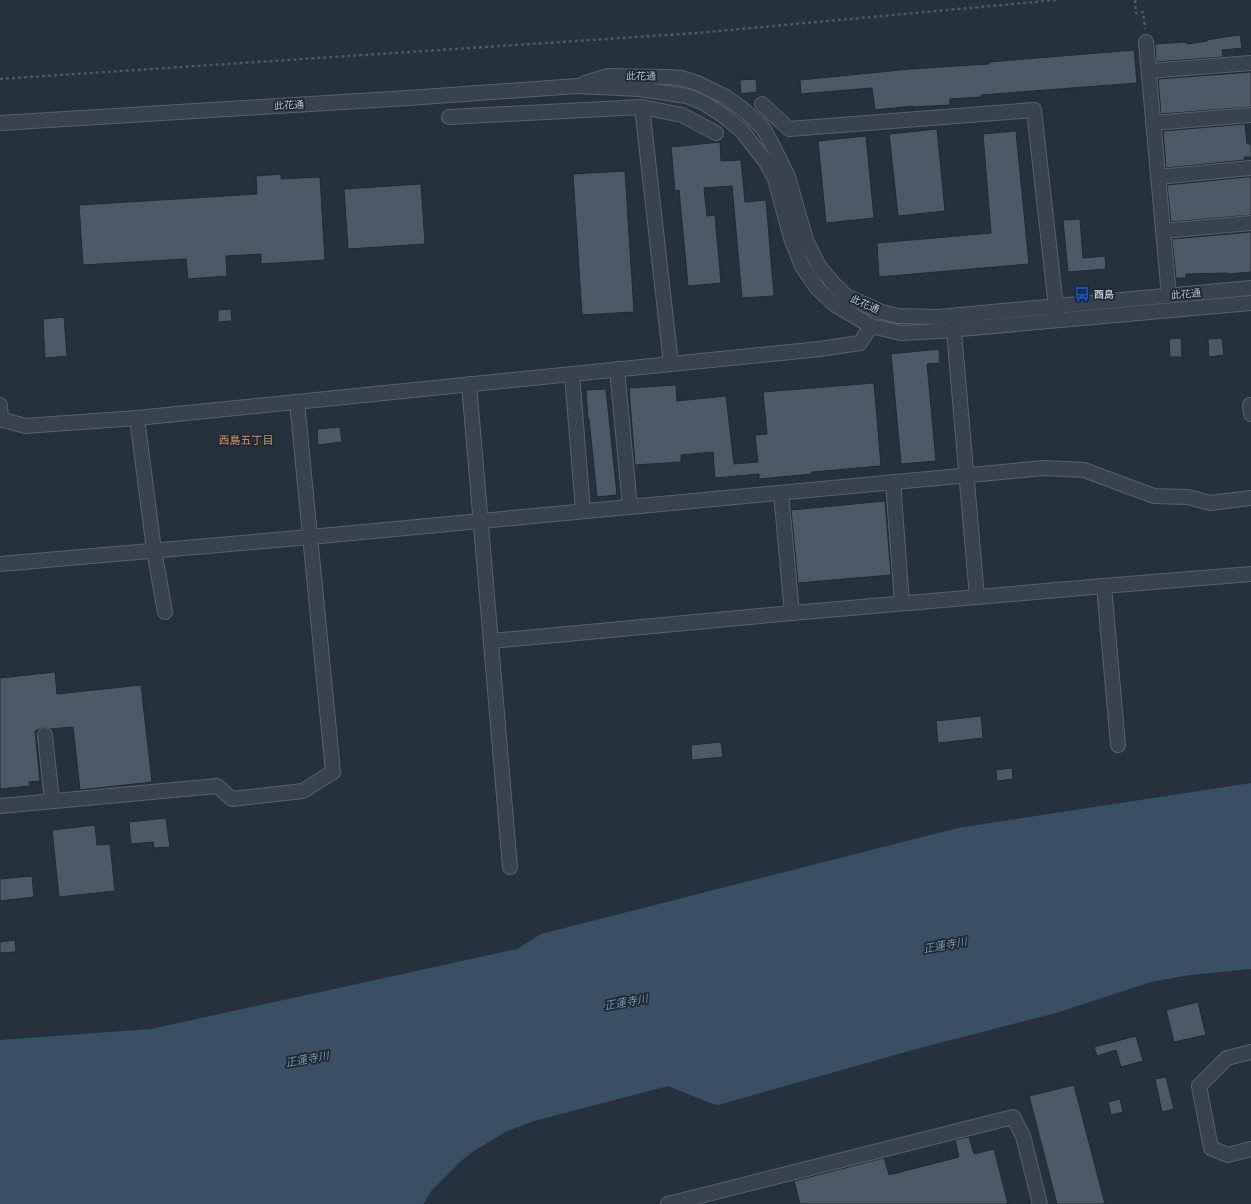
<svg xmlns="http://www.w3.org/2000/svg" width="1251" height="1204" font-family="Quicksand,'Noto Sans JP',sans-serif">
	<rect width="100%" height="100%" fill="#25323d"/>
	<!-- water -->
	<path fill="#3a4f64" d="M 1251,783 L 1251,969 L 1190,975 L 1151,982 L 1056,1013 L 916,1049 L 718,1105 L 710,1103 L 668,1086 L 534,1121 L 507,1131 L 471,1153 L 461,1161 L 432,1190 L 423,1204 L 0,1204 L 0,1040 L 151,1029 L 517,949 L 541,934 L 958,828 Z"/>
	<!-- building -->
	<g fill="#4c5966" stroke="#202a34">
		<path d="M 1240,35 L 1242,48 L 1222,50 L 1223,57 L 1156,62 L 1155,44 L 1186,42 L 1187,44 L 1207,41 L 1207,40 L 1224,37 Z"/>
		<path d="M 1134,50 L 1137,83 L 981,95 L 981,97 L 950,99 L 950,105 L 913,107 L 913,106 L 875,110 L 872,88 L 801,94 L 800,80 L 910,69 L 989,64 L 989,62 Z"/>
		<path d="M 1251,72 L 1251,107 L 1161,114 L 1158,79 Z"/>
		<path d="M 756,79 L 757,92 L 741,94 L 740,80 Z"/>
		<path d="M 1245,124 L 1247,144 L 1251,144 L 1251,157 L 1244,157 L 1245,160 L 1166,168 L 1163,131 Z"/>
		<path d="M 937,129 L 945,211 L 898,216 L 889,134 Z"/>
		<path d="M 1016,131 L 1029,264 L 879,277 L 877,243 L 991,233 L 983,134 Z"/>
		<path d="M 866,136 L 874,218 L 826,223 L 818,141 Z"/>
		<path d="M 720,142 L 721,161 L 741,160 L 745,202 L 766,200 L 774,296 L 742,298 L 732,186 L 704,188 L 707,216 L 715,215 L 721,283 L 688,286 L 679,190 L 675,191 L 671,147 Z"/>
		<path d="M 625,171 L 634,312 L 582,315 L 573,174 Z"/>
		<path d="M 281,174 L 281,179 L 320,177 L 325,260 L 261,264 L 261,254 L 226,256 L 227,276 L 188,279 L 186,259 L 83,265 L 79,205 L 257,194 L 256,176 Z"/>
		<path d="M 1247,177 L 1251,177 L 1251,215 L 1171,222 L 1167,185 Z"/>
		<path d="M 421,184 L 425,244 L 348,249 L 344,189 Z"/>
		<path d="M 1080,219 L 1083,258 L 1105,256 L 1106,269 L 1068,272 L 1063,220 Z"/>
		<path d="M 1251,232 L 1251,272 L 1228,274 L 1228,273 L 1186,274 L 1186,278 L 1176,278 L 1172,239 Z"/>
		<path d="M 231,309 L 232,321 L 218,322 L 218,310 Z"/>
		<path d="M 64,317 L 67,356 L 45,358 L 43,319 Z"/>
		<path d="M 1181,338 L 1182,357 L 1170,357 L 1169,339 Z"/>
		<path d="M 1222,338 L 1224,355 L 1209,357 L 1208,339 Z"/>
		<path d="M 939,349 L 940,363 L 927,364 L 936,461 L 901,464 L 891,354 Z"/>
		<path d="M 874,383 L 881,466 L 812,472 L 812,474 L 759,479 L 759,474 L 715,478 L 713,452 L 681,455 L 681,462 L 635,465 L 629,388 L 676,385 L 677,401 L 726,396 L 734,464 L 758,462 L 755,435 L 767,434 L 763,392 Z"/>
		<path d="M 606,389 L 617,495 L 597,497 L 589,419 L 588,419 L 586,390 Z"/>
		<path d="M 340,427 L 342,442 L 318,445 L 317,429 Z"/>
		<path d="M 885,501 L 891,575 L 798,583 L 791,510 Z"/>
		<path d="M 55,672 L 57,694 L 141,685 L 152,782 L 80,790 L 73,727 L 51,729 L 44,727 L 35,731 L 40,781 L 29,782 L 30,786 L 0,789 L 0,678 Z"/>
		<path d="M 981,716 L 983,738 L 938,743 L 936,721 Z"/>
		<path d="M 721,742 L 723,757 L 692,760 L 691,745 Z"/>
		<path d="M 1012,768 L 1013,779 L 997,781 L 996,770 Z"/>
		<path d="M 166,818 L 170,847 L 154,848 L 153,842 L 131,844 L 129,822 Z"/>
		<path d="M 95,825 L 97,845 L 110,844 L 115,891 L 59,897 L 52,830 Z"/>
		<path d="M 32,876 L 34,897 L 0,901 L 0,879 Z"/>
		<path d="M 15,940 L 16,952 L 0,953 L 0,942 Z"/>
		<path d="M 1198,1002 L 1206,1035 L 1174,1042 L 1166,1010 Z"/>
		<path d="M 1136,1036 L 1143,1061 L 1121,1067 L 1116,1050 L 1097,1056 L 1094,1047 Z"/>
		<path d="M 1166,1077 L 1174,1109 L 1162,1112 L 1155,1079 Z"/>
		<path d="M 1074,1085 L 1105,1204 L 1057,1204 L 1029,1096 Z"/>
		<path d="M 1120,1099 L 1123,1112 L 1111,1115 L 1108,1102 Z"/>
		<path d="M 969,1137 L 974,1154 L 994,1149 L 1008,1204 L 800,1204 L 794,1181 L 884,1158 L 889,1175 L 959,1157 L 955,1140 Z"/>
	</g>
	<g fill="none" stroke-linecap="round" stroke-linejoin="round">
		<defs>
			<g id="minor">
				<path d="M 1146,42 L 1169,296"/>
				<path d="M 1149,71 L 1251,63"/>
				<path d="M 585,83 L 608,76 L 667,77 L 681,78 L 697,83 L 726,97 L 745,111 L 763,128 L 774,148 L 788,177 L 806,240 L 819,266 L 833,283 L 846,296 L 882,312 L 898,316 L 938,317 L 1251,288"/>
				<path d="M 762,104 L 789,129 L 1034,110 L 1057,316"/>
				<path d="M 642,107 L 671,364"/>
				<path d="M 449,117 L 642,107 L 682,115 L 716,133"/>
				<path d="M 0,123 L 408,98 L 577,86 L 640,89 L 687,96 L 704,103 L 724,116 L 742,131 L 766,162 L 775,179 L 791,238 L 802,266 L 817,288 L 834,304 L 871,326 L 901,333 L 938,331 L 1251,303"/>
				<path d="M 1153,123 L 1251,115"/>
				<path d="M 1158,177 L 1251,168"/>
				<path d="M 1163,231 L 1251,223"/>
				<path d="M 953,320 L 977,597"/>
				<path d="M 617,369 L 630,507"/>
				<path d="M 572,374 L 583,511"/>
				<path d="M 469,384 L 510,867"/>
				<path d="M 0,405 L 1,420"/>
				<path d="M 1250,405 L 1251,414"/>
				<path d="M 137,418 L 154,550 L 165,612"/>
				<path d="M 0,419 L 25,426 L 137,418 L 820,349 L 860,343 L 871,326"/>
				<path d="M 893,482 L 902,603"/>
				<path d="M 781,493 L 792,613"/>
				<path d="M 0,564 L 310,537 L 1044,468 L 1084,470 L 1154,496 L 1188,497 L 1210,503 L 1251,498"/>
				<path d="M 491,641 L 792,613 L 1104,586"/>
				<path d="M 45,735 L 52,801"/>
				<path d="M 1118,745 L 1104,586 L 1251,574"/>
				<path d="M 0,806 L 217,786 L 232,799 L 303,791 L 333,772 L 297,402"/>
				<path d="M 1251,1052 L 1227,1058 L 1199,1086 L 1211,1148 L 1228,1155 L 1251,1149"/>
				<path d="M 668,1204 L 1013,1117 L 1023,1136 L 1040,1204"/>
			</g>
		</defs>
		<!-- minor casing -->
		<use href="#minor" stroke="#57616b" stroke-width="16"/>
		<!-- path -->
		<g stroke="#475c5d" stroke-width="2.5" stroke-dasharray="3 3" stroke-linecap="butt">
			<path d="M 1135,0 L 1136,13 L 1143,12 L 1145,29"/>
			<path d="M 0,79 L 697,33 L 1056,0"/>
		</g>
		<!-- minor -->
		<use href="#minor" stroke="#39434d" stroke-width="14"/>
	</g>
	<!-- icons -->
	<defs>
		<symbol id="bus-bare" viewBox="-9 -9 18 18"><path d="M-5-6H5V4H4V6H2V4H-2V6H-4V4H-5ZM-3.5-4V0h7V-4ZM-3.5 1.2v1.5H-2V1.2ZM2 1.2v1.5H3.5V1.2Z" fill="#1a4fb4" stroke="#1e2832" stroke-width="2.5" paint-order="stroke"/></symbol>
	</defs>
	<g fill-rule="evenodd">
		<use href="#bus-bare" x="1071" y="283" width="22" height="22"/>
	</g>
	<g text-anchor="middle" dominant-baseline="central" stroke-width="3.5" stroke-linejoin="round" paint-order="stroke">
		<!-- street labels -->
		<g font-size="10" fill="#b5bec8" stroke="#1e2832">
			<text transform="translate(641 76) rotate(1)">此花通</text>
			<text transform="translate(289 105) rotate(-3)">此花通</text>
			<text transform="translate(1186 294) rotate(-5)">此花通</text>
			<text transform="translate(865 304) rotate(24)">此花通</text>
		</g>
		<!-- poi labels -->
		<g font-size="10" font-weight="bold" fill="#b5bec8" stroke="#1e2832" text-anchor="start">
			<text x="1094" y="294">酉島</text>
		</g>
		<!-- neighbourhood labels -->
		<g font-size="11" fill="#d08c69" stroke="#1e2832">
			<text x="246" y="440">酉島五丁目</text>
		</g>
		<!-- water labels -->
		<g font-size="11" font-style="italic" fill="#7792aa" stroke="#1e2832">
			<text transform="translate(945 945) rotate(-10)">正蓮寺川</text>
			<text transform="translate(626 1002) rotate(-10)">正蓮寺川</text>
			<text transform="translate(307 1059) rotate(-10)">正蓮寺川</text>
		</g>
	</g>
</svg>
